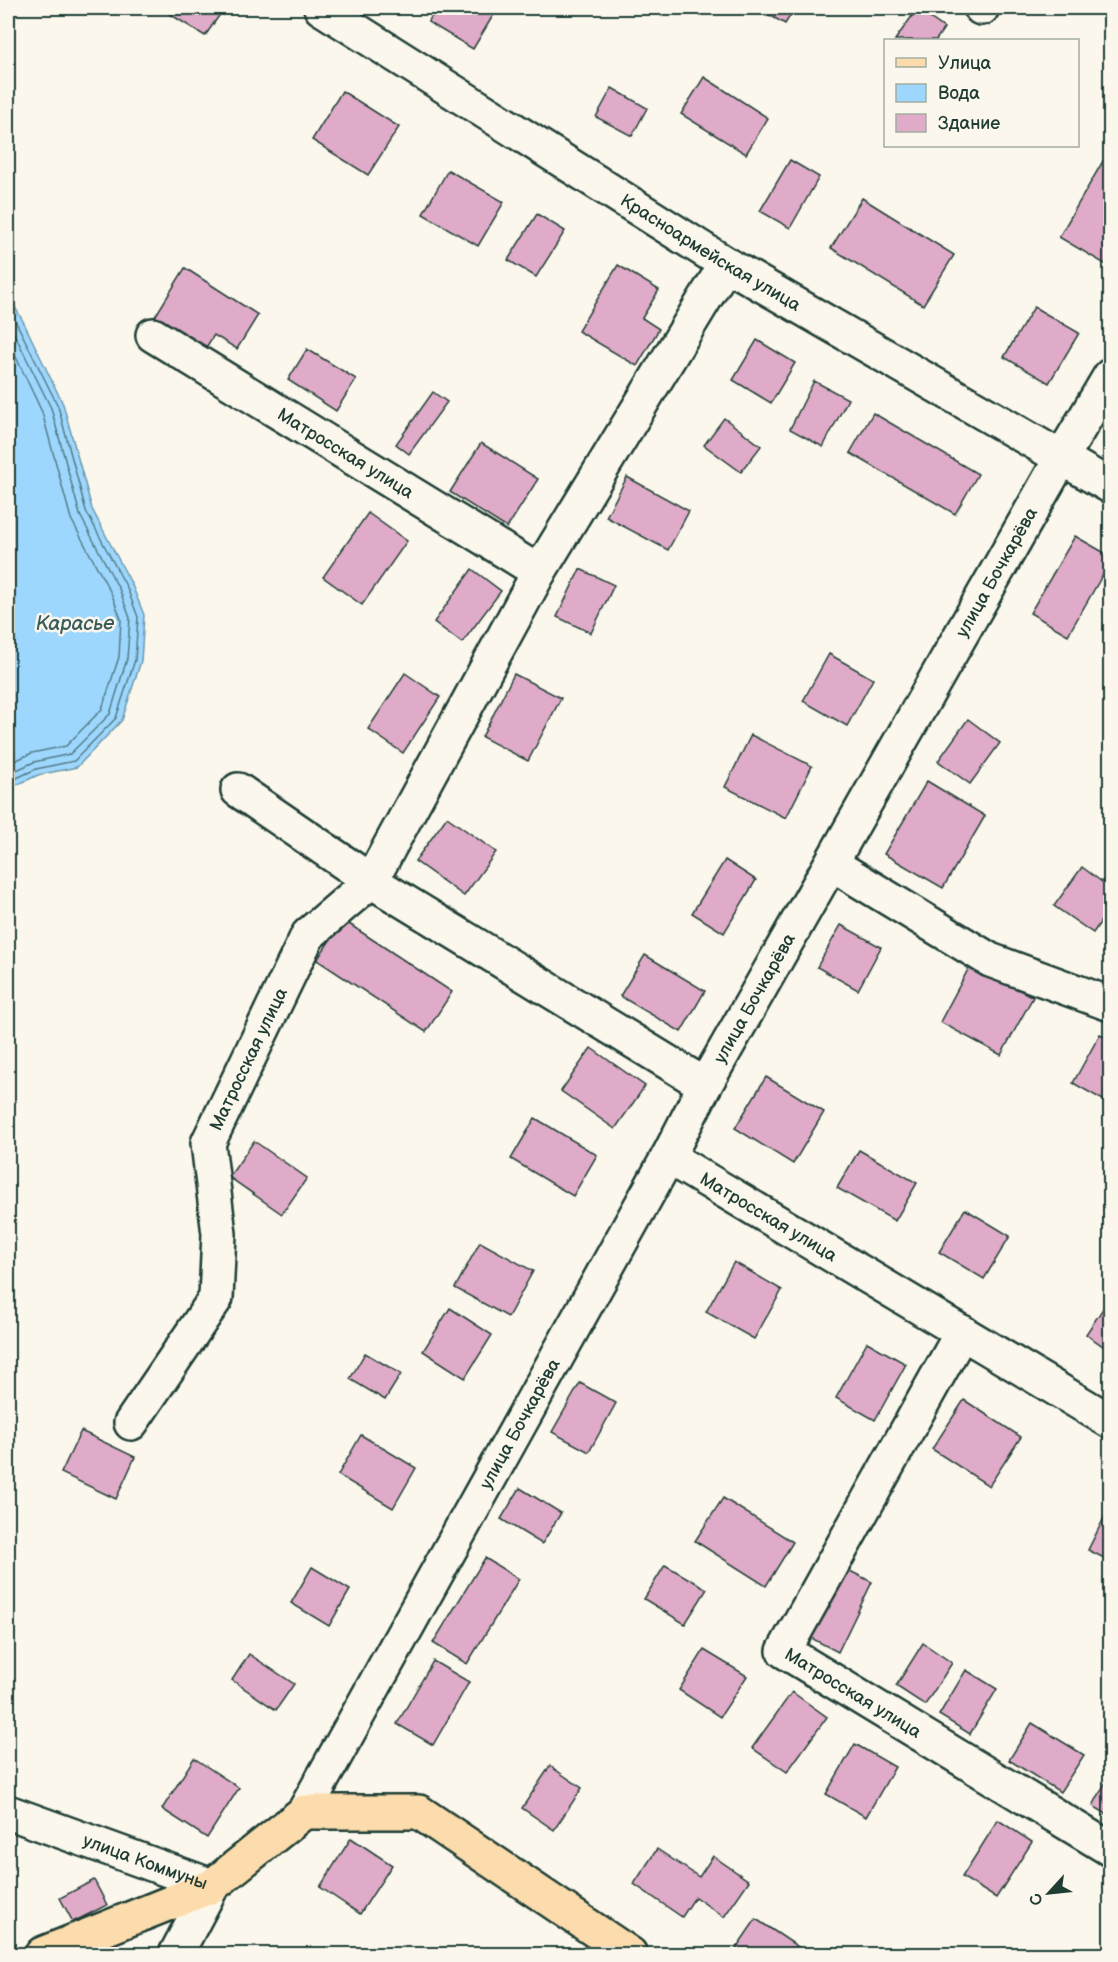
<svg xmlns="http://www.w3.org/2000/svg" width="1118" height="1962" font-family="'Balsamiq Sans',sans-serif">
	<rect width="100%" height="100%" fill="#fbf7ec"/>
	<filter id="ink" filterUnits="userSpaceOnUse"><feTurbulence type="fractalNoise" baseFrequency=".0167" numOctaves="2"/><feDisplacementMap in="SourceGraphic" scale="12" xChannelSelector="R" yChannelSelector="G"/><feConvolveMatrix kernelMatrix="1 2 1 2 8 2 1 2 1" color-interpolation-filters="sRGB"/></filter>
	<g filter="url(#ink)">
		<!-- water -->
		<path fill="#9ed7fe" stroke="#6b99ad" stroke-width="1.5" d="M 8,295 L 23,321 L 63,404 L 92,509 L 132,585 L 144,615 L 141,661 L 122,720 L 77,767 L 38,775 L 8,789 Z"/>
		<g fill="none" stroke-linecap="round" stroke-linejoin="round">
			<!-- shore -->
			<g stroke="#527b85" stroke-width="1.5">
				<path d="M 8,306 L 58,406 L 86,511 L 127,588 L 138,617 L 135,660 L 116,718 L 74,761 L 36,769 L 8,782"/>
				<path d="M 8,321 L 51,408 L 80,515 L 120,591 L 130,618 L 127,659 L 110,714 L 70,754 L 34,762 L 8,774"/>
				<path d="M 8,340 L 42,412 L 71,519 L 112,595 L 121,619 L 119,657 L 102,709 L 66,746 L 32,753 L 8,764"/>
			</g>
		</g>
		<!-- building -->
		<g fill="#dfabc8" stroke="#1f3d34" stroke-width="1.5">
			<path d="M 167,8 L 213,8 L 221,13 L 205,36 L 165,11 Z"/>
			<path d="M 437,8 L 484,8 L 494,14 L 473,49 L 428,22 Z"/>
			<path d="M 757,8 L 795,8 L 785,24 Z"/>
			<path d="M 917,9 L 944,28 L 936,40 L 895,40 Z"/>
			<path d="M 704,77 L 768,118 L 746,154 L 681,114 Z"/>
			<path d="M 612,88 L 647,108 L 632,136 L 596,117 Z"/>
			<path d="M 342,91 L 399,127 L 368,175 L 312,140 Z"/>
			<path d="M 1107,154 L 1110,156 L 1110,267 L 1059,237 Z"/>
			<path d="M 790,160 L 819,177 L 790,228 L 760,211 Z"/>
			<path d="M 448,170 L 504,202 L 478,246 L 423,214 Z"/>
			<path d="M 862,198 L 954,255 L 923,305 L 831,248 Z"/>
			<path d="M 537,214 L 565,231 L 536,277 L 508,260 Z"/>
			<path d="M 618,265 L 659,290 L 642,318 L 659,329 L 637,366 L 578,331 Z"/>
			<path d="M 185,268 L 258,315 L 237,349 L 214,335 L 201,355 L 151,323 Z"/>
			<path d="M 1034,307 L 1079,333 L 1049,383 L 1004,357 Z"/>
			<path d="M 757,340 L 795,363 L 771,403 L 733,380 Z"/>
			<path d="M 307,349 L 356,379 L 336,411 L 288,380 Z"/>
			<path d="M 814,381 L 848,399 L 823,447 L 790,429 Z"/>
			<path d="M 433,392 L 447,402 L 409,454 L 396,444 Z"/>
			<path d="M 873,413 L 978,474 L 955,514 L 850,453 Z"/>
			<path d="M 724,418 L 761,446 L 741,472 L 704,445 Z"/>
			<path d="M 481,443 L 538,479 L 507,528 L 450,492 Z"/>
			<path d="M 627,477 L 689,511 L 668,550 L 606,517 Z"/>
			<path d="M 368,513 L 407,541 L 362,605 L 323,577 Z"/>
			<path d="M 1075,536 L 1110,556 L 1110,562 L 1068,635 L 1030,613 Z"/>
			<path d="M 472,569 L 501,591 L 462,643 L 434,622 Z"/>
			<path d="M 580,569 L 614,585 L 591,633 L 557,617 Z"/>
			<path d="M 829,654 L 873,679 L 847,726 L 803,701 Z"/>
			<path d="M 405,673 L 440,697 L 403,753 L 368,729 Z"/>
			<path d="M 514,674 L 561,698 L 528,761 L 482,737 Z"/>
			<path d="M 968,719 L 1000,743 L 970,784 L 938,761 Z"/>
			<path d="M 751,735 L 812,766 L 786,818 L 725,787 Z"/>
			<path d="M 927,781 L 985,816 L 943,888 L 884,854 Z"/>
			<path d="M 447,817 L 496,852 L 464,896 L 415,861 Z"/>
			<path d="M 725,860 L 756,880 L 724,933 L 692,913 Z"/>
			<path d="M 1082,867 L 1110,888 L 1110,908 L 1093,933 L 1054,906 Z"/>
			<path d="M 343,920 L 452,992 L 426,1032 L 317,960 Z"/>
			<path d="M 841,925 L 881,947 L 858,990 L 817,967 Z"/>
			<path d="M 645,955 L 705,991 L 681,1032 L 620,996 Z"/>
			<path d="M 971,964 L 1033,997 L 1001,1055 L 940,1022 Z"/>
			<path d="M 1100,1034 L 1110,1040 L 1110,1104 L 1073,1083 Z"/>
			<path d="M 591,1048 L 645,1086 L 615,1129 L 561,1091 Z"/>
			<path d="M 766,1077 L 824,1112 L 793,1164 L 735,1128 Z"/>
			<path d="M 535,1118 L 597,1155 L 573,1196 L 511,1159 Z"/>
			<path d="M 254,1141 L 307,1178 L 282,1214 L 229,1177 Z"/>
			<path d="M 859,1150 L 917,1183 L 895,1221 L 837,1188 Z"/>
			<path d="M 965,1209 L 1010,1236 L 984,1279 L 939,1252 Z"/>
			<path d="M 480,1242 L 533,1271 L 508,1317 L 455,1288 Z"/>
			<path d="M 734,1262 L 782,1290 L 754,1339 L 706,1312 Z"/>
			<path d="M 1110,1298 L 1110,1351 L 1086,1334 Z"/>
			<path d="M 450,1308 L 492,1335 L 465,1378 L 423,1351 Z"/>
			<path d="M 867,1342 L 906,1364 L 875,1420 L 836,1398 Z"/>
			<path d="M 365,1353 L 401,1374 L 385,1400 L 350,1379 Z"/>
			<path d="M 580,1383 L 616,1403 L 589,1452 L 552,1432 Z"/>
			<path d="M 964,1400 L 1021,1437 L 989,1486 L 932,1449 Z"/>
			<path d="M 81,1431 L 135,1457 L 116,1499 L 61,1473 Z"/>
			<path d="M 361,1435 L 416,1468 L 393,1508 L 338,1475 Z"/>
			<path d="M 520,1488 L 561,1513 L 542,1544 L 501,1519 Z"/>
			<path d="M 723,1498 L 793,1542 L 766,1586 L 695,1541 Z"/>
			<path d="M 1110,1506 L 1110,1561 L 1088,1550 Z"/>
			<path d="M 485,1558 L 519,1579 L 467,1664 L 433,1643 Z"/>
			<path d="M 665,1565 L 707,1589 L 685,1624 L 644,1599 Z"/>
			<path d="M 312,1567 L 350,1590 L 329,1626 L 291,1603 Z"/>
			<path d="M 846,1569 L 872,1582 L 838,1652 L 811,1638 Z"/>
			<path d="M 923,1643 L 952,1663 L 925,1705 L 896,1686 Z"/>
			<path d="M 704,1650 L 747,1676 L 720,1717 L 679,1690 Z"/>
			<path d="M 249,1654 L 294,1684 L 276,1710 L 232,1680 Z"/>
			<path d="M 433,1661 L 469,1682 L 433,1745 L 397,1724 Z"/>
			<path d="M 966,1670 L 997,1689 L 970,1734 L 939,1715 Z"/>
			<path d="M 792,1692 L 827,1717 L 787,1772 L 752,1748 Z"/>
			<path d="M 1032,1723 L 1084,1755 L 1060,1792 L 1009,1760 Z"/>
			<path d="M 855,1744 L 895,1767 L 866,1817 L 826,1794 Z"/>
			<path d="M 194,1758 L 239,1788 L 207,1838 L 162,1809 Z"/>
			<path d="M 550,1766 L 582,1788 L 554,1830 L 522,1808 Z"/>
			<path d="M 1110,1774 L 1110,1816 L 1093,1806 Z"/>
			<path d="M 998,1820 L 1032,1842 L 996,1898 L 962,1877 Z"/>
			<path d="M 351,1838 L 392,1865 L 360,1914 L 320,1887 Z"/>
			<path d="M 657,1849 L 699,1877 L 713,1856 L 749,1881 L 724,1917 L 695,1897 L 682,1917 L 634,1884 Z"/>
			<path d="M 94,1880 L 107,1905 L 73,1922 L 60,1898 Z"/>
			<path d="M 756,1919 L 809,1954 L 732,1954 Z"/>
		</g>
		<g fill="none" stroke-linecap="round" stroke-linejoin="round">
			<defs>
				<g id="minor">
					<path id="s1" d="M 321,8 L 726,264 L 1110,486"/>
					<path d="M 981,8 L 982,8"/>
					<path id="s2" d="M 153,335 L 539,572"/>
					<path d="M 238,790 L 371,881 L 705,1085"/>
					<path d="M 832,864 L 990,960 L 1110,1004"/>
					<path id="s3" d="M 668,1157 L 1110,1421"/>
					<path id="s4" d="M 962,1332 L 784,1651 L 1110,1849"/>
					<path id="s5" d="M 131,1423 L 216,1298 L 219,1234 L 208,1143 L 308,935 L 371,881 L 539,572 L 726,264"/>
					<path id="s6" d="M 8,1812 L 212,1886 L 176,1954"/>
					<path id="s7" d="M 304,1812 L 668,1157 L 705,1085 L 1062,457 L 1110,376"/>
				</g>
				<path id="major" d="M 42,1954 L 212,1886 L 304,1812 L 419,1812 L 630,1954"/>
			</defs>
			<!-- minor casing -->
			<use href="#minor" stroke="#1f3d34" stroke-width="38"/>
			<!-- major casing -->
			<use href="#major" stroke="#1f3d34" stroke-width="38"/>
			<!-- minor -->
			<use href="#minor" stroke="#fbf7ec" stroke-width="33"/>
			<!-- major -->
			<use href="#major" stroke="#fcdcac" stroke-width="33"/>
		</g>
	</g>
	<g text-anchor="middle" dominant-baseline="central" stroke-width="5" stroke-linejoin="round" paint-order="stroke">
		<!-- street labels -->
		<g font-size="18" fill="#1f3d34" stroke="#fbf7ec">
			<text stroke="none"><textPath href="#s1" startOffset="460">Красноармейская улица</textPath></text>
			<text stroke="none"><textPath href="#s2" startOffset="226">Матросская улица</textPath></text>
			<text stroke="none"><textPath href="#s7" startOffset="1420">улица Бочкарёва</textPath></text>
			<text stroke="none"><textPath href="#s7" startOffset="930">улица Бочкарёва</textPath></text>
			<text stroke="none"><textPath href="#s5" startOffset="400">Матросская улица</textPath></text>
			<text stroke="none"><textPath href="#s3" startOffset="117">Матросская улица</textPath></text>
			<text stroke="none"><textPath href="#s7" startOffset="444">улица Бочкарёва</textPath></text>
			<text stroke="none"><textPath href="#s4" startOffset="446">Матросская улица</textPath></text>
			<text stroke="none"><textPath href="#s6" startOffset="146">улица Коммуны</textPath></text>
		</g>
		<!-- water labels -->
		<g font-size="20" font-style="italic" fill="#385c5c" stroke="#fbf7ec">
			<text x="75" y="624">Карасье</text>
		</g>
	</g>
	<!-- margin -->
	<rect width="1118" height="1962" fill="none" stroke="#fbf7ec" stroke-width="30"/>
	<rect x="15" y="15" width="1088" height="1932" fill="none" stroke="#1f3d34" stroke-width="2" filter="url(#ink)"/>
	<!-- legend -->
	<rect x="884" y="39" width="195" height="108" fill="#fbf7ec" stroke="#a3ada2" stroke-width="1.5"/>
	<rect x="896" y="58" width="30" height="9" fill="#fcdcac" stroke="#a3ada2" stroke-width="1.5"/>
	<text x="938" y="69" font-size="18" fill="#1f3d34">Улица</text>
	<rect x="896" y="84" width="30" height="18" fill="#9ed7fe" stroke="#a3ada2" stroke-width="1.5"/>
	<text x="938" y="99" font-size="18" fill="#1f3d34">Вода</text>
	<rect x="896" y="114" width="30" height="18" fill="#dfabc8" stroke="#a3ada2" stroke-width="1.5"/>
	<text x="938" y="129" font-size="18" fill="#1f3d34">Здание</text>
	<!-- north arrow -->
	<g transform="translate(1049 1893) rotate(243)" stroke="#fbf7ec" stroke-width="4.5" paint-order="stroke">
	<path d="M0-4.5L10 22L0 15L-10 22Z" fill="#1f3d34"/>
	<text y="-9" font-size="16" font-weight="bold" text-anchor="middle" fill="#1f3d34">С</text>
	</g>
</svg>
